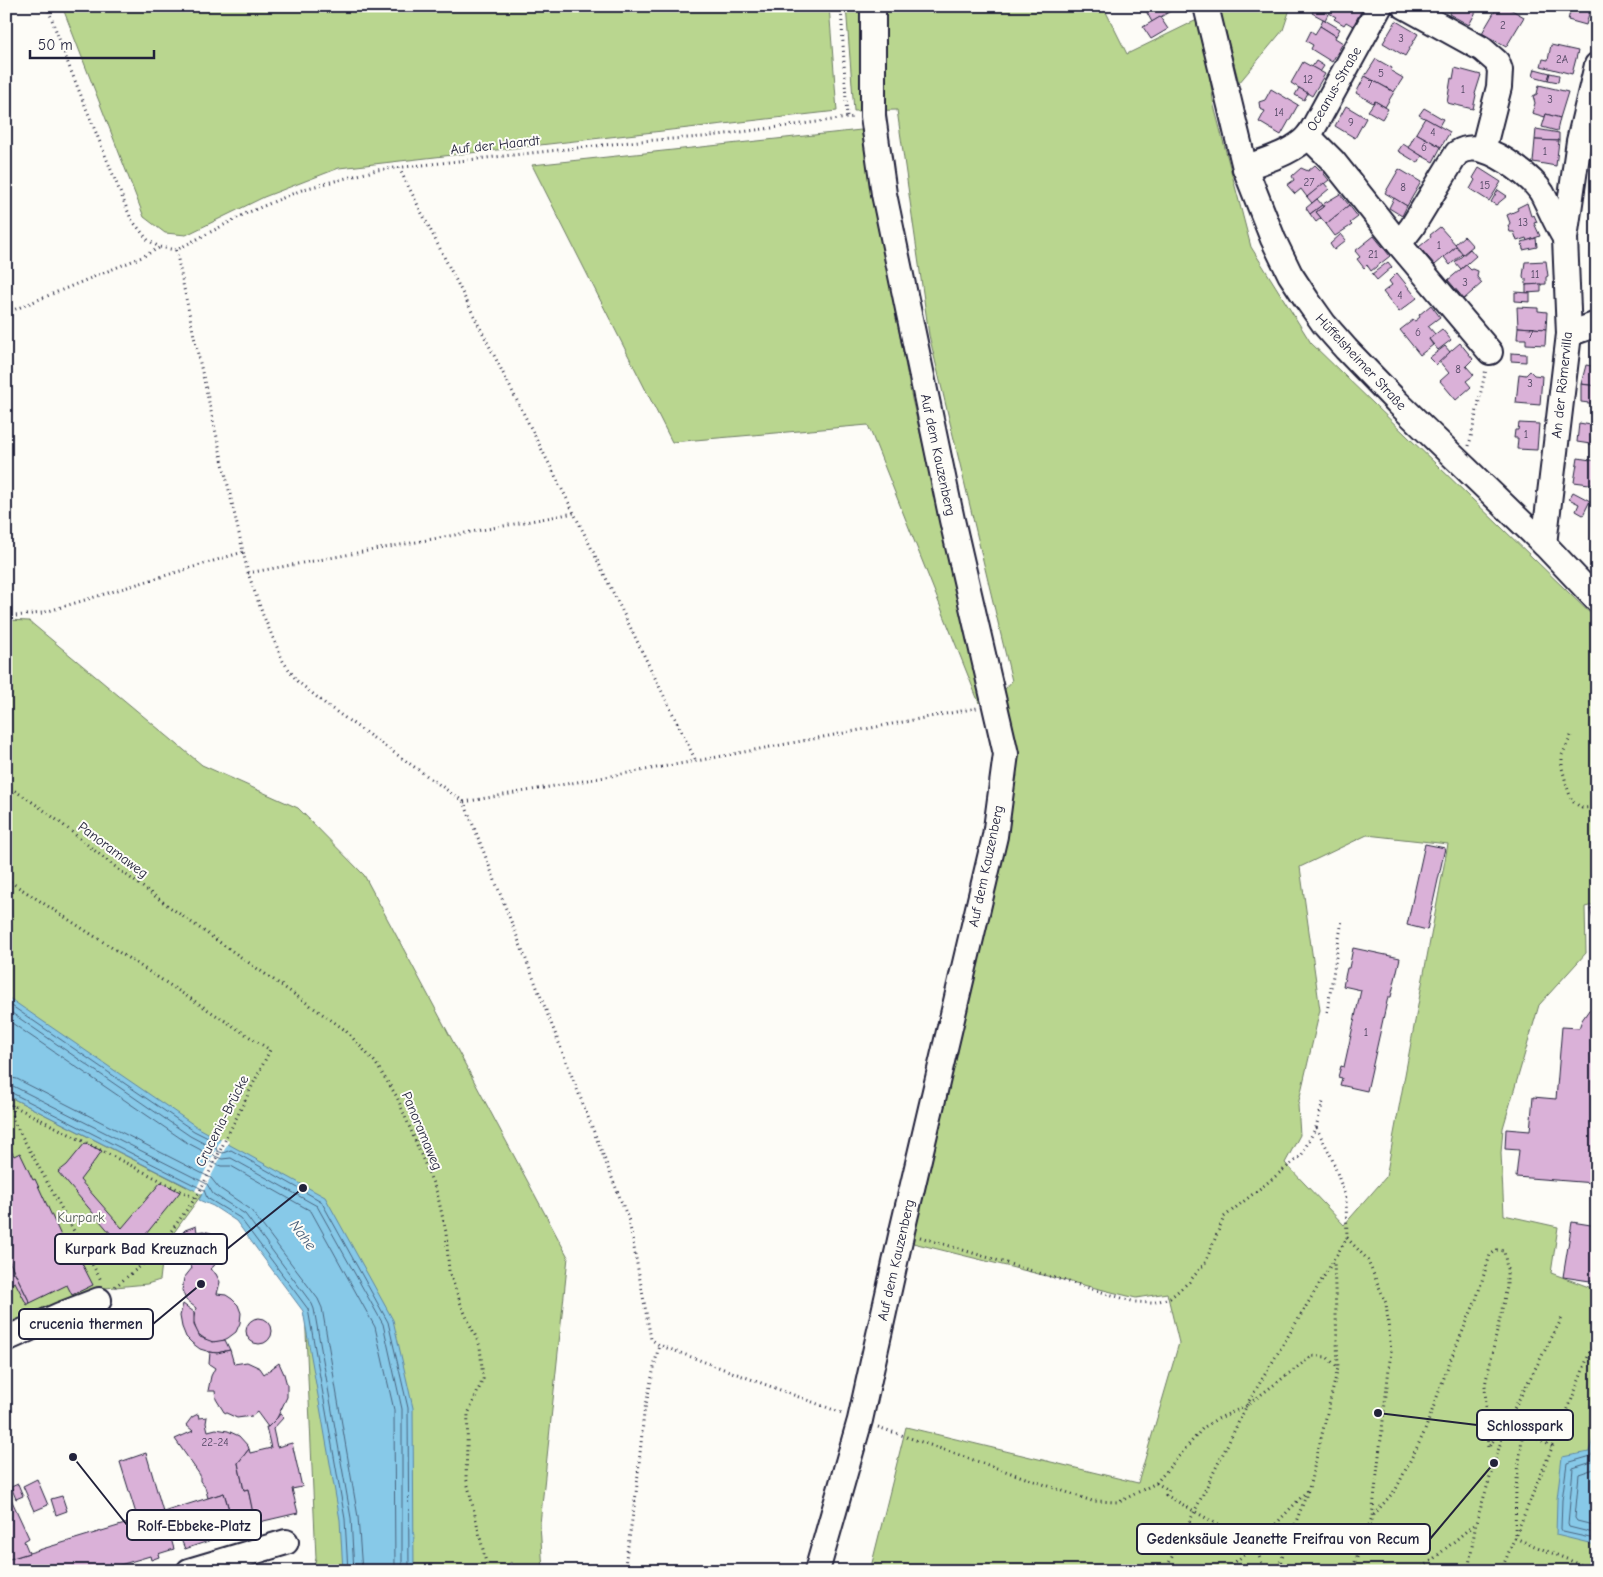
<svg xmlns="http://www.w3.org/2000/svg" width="1603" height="1577" font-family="'Comic Neue',sans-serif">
	<rect width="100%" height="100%" fill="#fdfcf7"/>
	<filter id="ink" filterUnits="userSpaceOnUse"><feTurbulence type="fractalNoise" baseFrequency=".02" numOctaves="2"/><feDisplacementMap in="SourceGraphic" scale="10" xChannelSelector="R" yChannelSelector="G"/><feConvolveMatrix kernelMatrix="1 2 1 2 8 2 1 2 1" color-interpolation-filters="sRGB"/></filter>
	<g filter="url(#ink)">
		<!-- green -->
		<g fill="#b9d68f" stroke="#6e7c65" fill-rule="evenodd">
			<path d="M 62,6 L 829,6 L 837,111 L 339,168 L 264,197 L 186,235 L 165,233 L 144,217 Z"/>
			<path d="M 846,6 L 1103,6 L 1127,54 L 1201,18 L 1214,106 L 1251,247 L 1311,343 L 1597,620 L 1597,904 L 1585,907 L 1586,953 L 1539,1005 L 1503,1128 L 1501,1153 L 1504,1215 L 1558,1227 L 1551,1273 L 1597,1290 L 1597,1571 L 870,1571 L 906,1427 L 1138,1483 L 1179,1343 L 1167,1293 L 1136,1298 L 909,1242 L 1017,776 L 1008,723 L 1000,695 L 1012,681 L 929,335 L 897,110 L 854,111 ZM 1367,835 L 1448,844 L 1386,1177 L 1344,1225 L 1285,1163 L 1300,1135 L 1298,1105 L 1320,1010 L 1300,867 Z"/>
			<path d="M 1219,6 L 1291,6 L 1283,30 L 1239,83 Z"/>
			<path d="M 861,130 L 912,399 L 983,696 L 979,703 L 868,425 L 672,442 L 532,165 Z"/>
			<path d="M 6,620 L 29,621 L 202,765 L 298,808 L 364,875 L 568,1257 L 540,1524 L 543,1571 L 517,1571 L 511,1562 L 500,1571 L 313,1571 L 316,1558 L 305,1310 L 247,1225 L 202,1194 L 164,1246 L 160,1280 L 147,1284 L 105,1288 L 6,1331 L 6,1095 L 187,1187 L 6,1092 Z"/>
		</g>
		<!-- water -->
		<g fill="#87c9e8" stroke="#5f86a3">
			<path d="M 6,996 L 197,1127 L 325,1197 L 393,1320 L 413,1408 L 414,1571 L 343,1571 L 340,1520 L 303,1311 L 236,1221 L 213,1206 L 199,1200 L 202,1194 L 6,1095 Z"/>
			<path d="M 1597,1427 L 1597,1547 L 1589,1543 L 1556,1535 L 1557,1499 L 1562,1457 L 1589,1452 Z"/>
		</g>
		<!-- pier -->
		<path fill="#fdfcf7" d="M 222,1137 L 229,1141 L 202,1194 L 195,1191 Z"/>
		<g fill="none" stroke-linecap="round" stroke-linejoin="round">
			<!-- shore -->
			<g stroke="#4a6580" stroke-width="1">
				<path d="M 6,1002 L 194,1131 L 214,1141 L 217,1151 L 223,1153 L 231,1150 L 321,1201 L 388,1322 L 408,1408 L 409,1571"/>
				<path d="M 6,1009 L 190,1136 L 207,1145 L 211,1152 L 215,1156 L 222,1159 L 231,1158 L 317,1206 L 383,1324 L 402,1409 L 402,1571"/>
				<path d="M 6,1019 L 186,1142 L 201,1150 L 206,1158 L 212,1163 L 221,1166 L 231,1166 L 311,1211 L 375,1327 L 394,1410 L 395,1571"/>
				<path d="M 6,1077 L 17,1079 L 211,1178 L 219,1188 L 250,1209 L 318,1299 L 322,1308 L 358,1517 L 362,1571"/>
				<path d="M 6,1085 L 13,1086 L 207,1184 L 213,1194 L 245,1214 L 312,1304 L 314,1309 L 351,1518 L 354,1571"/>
				<path d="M 6,1091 L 10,1092 L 204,1190 L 207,1198 L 240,1218 L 308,1309 L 345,1519 L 348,1571"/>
				<path d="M 1597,1443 L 1591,1456 L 1567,1463 L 1562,1500 L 1561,1529 L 1563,1532 L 1590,1538 L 1597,1542"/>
				<path d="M 1597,1459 L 1592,1462 L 1573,1468 L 1568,1524 L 1569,1527 L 1597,1534"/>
				<path d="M 1597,1468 L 1579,1474 L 1575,1518 L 1577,1521 L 1597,1526"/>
			</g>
		</g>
		<!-- building -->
		<g fill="#dab1d8" stroke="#22223b">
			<path d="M 1147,6 L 1173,6 L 1174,9 L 1152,22 L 1146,11 L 1149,9 Z"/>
			<path d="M 1316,6 L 1328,14 L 1325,20 L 1312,13 Z"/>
			<path d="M 1333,6 L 1364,6 L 1353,26 L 1346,22 L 1344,25 L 1334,19 L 1336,17 L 1329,13 Z"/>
			<path d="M 1453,6 L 1479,6 L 1469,25 L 1449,14 Z"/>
			<path d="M 1498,6 L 1505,6 L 1524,17 L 1506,47 L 1482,33 Z"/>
			<path d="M 1567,6 L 1591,6 L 1586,25 L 1568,20 L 1570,12 L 1566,9 Z"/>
			<path d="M 1160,17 L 1168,29 L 1151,39 L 1143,27 Z"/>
			<path d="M 1323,19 L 1340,29 L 1336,36 L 1320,26 Z"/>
			<path d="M 1396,21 L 1418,34 L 1405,56 L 1383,43 Z"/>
			<path d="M 1320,26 L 1336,36 L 1335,38 L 1343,43 L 1332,62 L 1311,49 L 1313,45 L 1306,41 L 1311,31 L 1315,34 Z"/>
			<path d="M 1551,45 L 1578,51 L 1572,74 L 1541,66 L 1543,59 L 1548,60 Z"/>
			<path d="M 1376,59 L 1392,68 L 1391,71 L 1403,78 L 1394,92 L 1365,76 Z"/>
			<path d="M 1316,61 L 1324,66 L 1320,72 L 1312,67 Z"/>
			<path d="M 1303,62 L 1325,74 L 1312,96 L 1291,83 Z"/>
			<path d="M 1455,68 L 1481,75 L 1475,94 L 1476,95 L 1473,109 L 1447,103 L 1451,78 L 1453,79 Z"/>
			<path d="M 1535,69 L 1550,73 L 1548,80 L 1533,76 Z"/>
			<path d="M 1550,73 L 1559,75 L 1558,82 L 1548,80 Z"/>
			<path d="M 1365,76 L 1394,92 L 1385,107 L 1375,101 L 1373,103 L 1356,93 Z"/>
			<path d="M 1539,85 L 1568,92 L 1560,118 L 1546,114 L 1545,117 L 1532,113 L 1535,103 L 1533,96 L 1537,94 Z"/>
			<path d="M 1299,88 L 1308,93 L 1304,100 L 1295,95 Z"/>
			<path d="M 1271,89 L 1298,105 L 1281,135 L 1259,122 L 1265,111 L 1260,109 L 1259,102 L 1265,100 Z"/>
			<path d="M 1375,101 L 1388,109 L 1382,119 L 1368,111 Z"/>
			<path d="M 1346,106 L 1366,118 L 1355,138 L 1335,126 Z"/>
			<path d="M 1424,108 L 1443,119 L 1439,126 L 1419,115 Z"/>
			<path d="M 1546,114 L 1560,118 L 1557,131 L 1542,127 Z"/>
			<path d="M 1425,118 L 1450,132 L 1441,147 L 1416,133 Z"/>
			<path d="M 1536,129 L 1559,133 L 1559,141 L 1535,140 Z"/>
			<path d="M 1416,133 L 1441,147 L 1433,162 L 1408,148 Z"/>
			<path d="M 1535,140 L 1559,141 L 1556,166 L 1533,162 Z"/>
			<path d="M 1403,144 L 1422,156 L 1418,163 L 1398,151 Z"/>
			<path d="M 1315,165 L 1320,170 L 1324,170 L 1324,174 L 1329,180 L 1307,197 L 1301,189 L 1295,194 L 1287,185 L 1294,180 L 1292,176 L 1301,168 L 1308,171 Z"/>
			<path d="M 1479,168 L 1501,182 L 1489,201 L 1470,189 L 1475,180 L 1473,178 Z"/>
			<path d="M 1399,169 L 1421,182 L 1407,206 L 1385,193 Z"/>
			<path d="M 1324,183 L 1329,189 L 1312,203 L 1307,197 Z"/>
			<path d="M 1498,190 L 1507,196 L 1496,205 L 1491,202 Z"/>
			<path d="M 1340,194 L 1349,205 L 1326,224 L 1316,212 L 1324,206 L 1323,204 Z"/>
			<path d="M 1394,198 L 1407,206 L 1402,216 L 1389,208 Z"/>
			<path d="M 1317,199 L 1322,205 L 1310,214 L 1306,208 Z"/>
			<path d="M 1527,203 L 1531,216 L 1534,215 L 1537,222 L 1534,223 L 1540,236 L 1527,241 L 1526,238 L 1517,241 L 1514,232 L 1510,232 L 1508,226 L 1510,223 L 1507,215 L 1518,210 L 1517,208 Z"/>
			<path d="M 1322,205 L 1323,207 L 1316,212 L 1321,218 L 1316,222 L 1310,214 Z"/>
			<path d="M 1349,205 L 1358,217 L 1350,223 L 1352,225 L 1335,236 L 1326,224 Z"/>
			<path d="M 1440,227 L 1457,246 L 1435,265 L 1419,247 L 1431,237 L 1430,235 Z"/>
			<path d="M 1341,234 L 1346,240 L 1334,250 L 1330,244 Z"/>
			<path d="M 1374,236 L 1390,256 L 1371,271 L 1367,265 L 1364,268 L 1357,259 L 1360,257 L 1355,251 Z"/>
			<path d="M 1464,236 L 1473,246 L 1463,254 L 1455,244 Z"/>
			<path d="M 1536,238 L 1537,247 L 1523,250 L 1522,242 Z"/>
			<path d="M 1456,247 L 1462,254 L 1450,265 L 1444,257 Z"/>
			<path d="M 1470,249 L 1476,256 L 1461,269 L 1455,262 Z"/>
			<path d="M 1546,261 L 1548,276 L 1546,277 L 1546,284 L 1526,285 L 1526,279 L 1524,279 L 1523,276 L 1525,262 Z"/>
			<path d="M 1388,262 L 1392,267 L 1377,280 L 1372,274 Z"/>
			<path d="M 1466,265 L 1471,270 L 1473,269 L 1478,271 L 1477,277 L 1482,283 L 1464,299 L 1448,280 Z"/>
			<path d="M 1397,273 L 1417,298 L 1399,312 L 1383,292 L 1392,285 L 1389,281 Z"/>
			<path d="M 1541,284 L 1541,292 L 1526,293 L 1526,285 Z"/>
			<path d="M 1515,292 L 1530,293 L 1530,302 L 1515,301 Z"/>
			<path d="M 1431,305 L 1440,317 L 1428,326 L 1435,334 L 1429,339 L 1433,345 L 1420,355 L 1400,330 L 1413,320 L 1415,321 L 1420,317 L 1419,315 Z"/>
			<path d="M 1517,307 L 1538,308 L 1538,311 L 1547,312 L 1546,329 L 1518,327 Z"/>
			<path d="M 1518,327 L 1546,329 L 1545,345 L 1526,344 L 1526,339 L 1517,339 Z"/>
			<path d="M 1442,329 L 1451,340 L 1438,350 L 1429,339 Z"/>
			<path d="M 1460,343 L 1473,359 L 1466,366 L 1474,375 L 1466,381 L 1471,387 L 1456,400 L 1440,381 L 1449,373 L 1439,361 Z"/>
			<path d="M 1445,346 L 1450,352 L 1436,365 L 1429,358 Z"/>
			<path d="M 1511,353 L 1526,354 L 1526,362 L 1511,361 Z"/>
			<path d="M 1586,365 L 1597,367 L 1597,386 L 1581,384 Z"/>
			<path d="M 1530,371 L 1534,375 L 1542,376 L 1540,405 L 1516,403 L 1519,374 L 1526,375 Z"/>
			<path d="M 1581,384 L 1597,386 L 1597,404 L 1581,402 Z"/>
			<path d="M 1519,423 L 1539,424 L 1537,450 L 1517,449 L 1518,438 L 1514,438 L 1515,430 L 1518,430 Z"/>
			<path d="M 1579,423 L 1597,426 L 1597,445 L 1577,442 Z"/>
			<path d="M 1578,458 L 1597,461 L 1597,485 L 1574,482 Z"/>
			<path d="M 1573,492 L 1590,501 L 1583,515 L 1576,511 L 1579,504 L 1569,499 Z"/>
			<path d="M 1425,844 L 1445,848 L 1427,930 L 1407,925 Z"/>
			<path d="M 1597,907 L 1597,935 L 1590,909 Z"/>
			<path d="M 1353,948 L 1400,958 L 1391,997 L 1388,997 L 1367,1091 L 1340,1085 L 1342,1078 L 1338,1077 L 1341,1066 L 1344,1067 L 1361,990 L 1343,986 L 1347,968 L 1349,968 Z"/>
			<path d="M 1597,1006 L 1597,1159 L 1594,1183 L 1516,1177 L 1519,1150 L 1505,1149 L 1506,1129 L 1530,1131 L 1533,1097 L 1556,1099 L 1562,1027 L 1579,1028 L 1582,1020 L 1589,1010 Z"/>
			<path d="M 6,1141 L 14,1156 L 20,1153 L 33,1180 L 35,1179 L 63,1240 L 70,1235 L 75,1237 L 76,1241 L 72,1244 L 93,1285 L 72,1295 L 67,1285 L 30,1303 L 6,1255 Z"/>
			<path d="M 85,1143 L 102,1151 L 80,1180 L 122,1228 L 161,1182 L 180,1192 L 129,1255 L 58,1172 L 67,1165 Z"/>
			<path d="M 1597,1159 L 1597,1201 L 1592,1201 Z"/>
			<path d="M 1572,1222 L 1597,1226 L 1597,1282 L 1563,1277 Z"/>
			<path d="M 196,1226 L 197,1232 L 203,1231 L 211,1233 L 222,1243 L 216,1247 L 218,1258 L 214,1266 L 210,1269 L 216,1274 L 220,1282 L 217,1294 L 226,1295 L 232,1299 L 238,1305 L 241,1313 L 240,1323 L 236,1332 L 228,1338 L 220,1342 L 209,1342 L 197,1333 L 193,1320 L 196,1308 L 186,1300 L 182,1290 L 184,1278 L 192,1268 L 186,1258 L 189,1246 L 177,1238 L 185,1230 Z"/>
			<path d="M 6,1255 L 30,1303 L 27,1305 L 15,1282 L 6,1286 Z"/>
			<path d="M 183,1304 L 194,1312 L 194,1325 L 200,1337 L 213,1342 L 225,1340 L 230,1350 L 217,1353 L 210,1352 L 200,1349 L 192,1343 L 186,1337 L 182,1327 L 180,1316 Z"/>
			<circle cx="259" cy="1331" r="13"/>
			<path d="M 230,1350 L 234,1364 L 247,1362 L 260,1368 L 264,1374 L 279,1363 L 284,1374 L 287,1385 L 287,1397 L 277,1418 L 268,1427 L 257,1412 L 252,1416 L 237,1418 L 224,1412 L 216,1399 L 215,1391 L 208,1391 L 211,1376 L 215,1368 L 209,1364 L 210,1352 L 217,1353 Z"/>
			<path d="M 198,1414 L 199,1418 L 207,1417 L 206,1423 L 208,1431 L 216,1429 L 228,1431 L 239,1436 L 248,1446 L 249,1449 L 238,1463 L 244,1490 L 248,1489 L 256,1525 L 236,1532 L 224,1493 L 208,1498 L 205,1487 L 200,1481 L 200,1475 L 175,1439 L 193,1431 L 186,1425 L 192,1417 Z"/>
			<path d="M 280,1414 L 284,1417 L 273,1429 L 277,1447 L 292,1443 L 302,1487 L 292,1489 L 298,1513 L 255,1523 L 248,1489 L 244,1490 L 238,1463 L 249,1449 L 250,1453 L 271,1448 L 266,1427 L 268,1427 L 277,1418 Z"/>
			<path d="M 146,1453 L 174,1549 L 158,1554 L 159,1557 L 151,1560 L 150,1556 L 110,1568 L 111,1571 L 6,1571 L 6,1560 L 138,1520 L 120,1462 Z"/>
			<path d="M 37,1479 L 48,1505 L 34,1511 L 23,1486 Z"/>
			<path d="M 18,1484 L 23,1496 L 16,1499 L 11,1487 Z"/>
			<path d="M 224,1493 L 236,1534 L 220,1539 L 220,1537 L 185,1549 L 178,1532 L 170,1534 L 163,1512 Z"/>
			<path d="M 62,1496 L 67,1511 L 56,1515 L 51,1499 Z"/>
			<path d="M 11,1499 L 29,1538 L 24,1541 L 29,1553 L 6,1560 L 6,1501 Z"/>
		</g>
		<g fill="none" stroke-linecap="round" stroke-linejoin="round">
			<defs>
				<g id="minor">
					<path d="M 1206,6 L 1245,168 L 1273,239 L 1290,274 L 1307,300 L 1324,324 L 1346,349 L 1398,403 L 1544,544 L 1597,600"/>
					<path d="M 1404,6 L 1482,49 L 1497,62 L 1500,70 L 1499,87 L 1483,150"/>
					<path d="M 1308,136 L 1333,161 L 1399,244 L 1490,352"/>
					<path d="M 1245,168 C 1265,160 1293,153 1308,136 C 1311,132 1314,127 1316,123 L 1380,6"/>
					<path d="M 1399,244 L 1412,227 L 1457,153 C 1465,148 1473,147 1483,150 C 1501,155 1532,177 1542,193 C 1550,208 1556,224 1565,238"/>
					<path d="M 1569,334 L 1597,324"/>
					<path d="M 1544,544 L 1569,334 L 1565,238 L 1579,141 L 1597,65"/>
					<path d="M 6,1339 L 60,1315 L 99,1300"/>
					<path d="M 189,1571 L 286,1542"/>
					<path d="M 817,1571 L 860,1420 L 902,1231 L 995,836 L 1006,754 L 952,520 L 884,194 L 873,116 L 873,6"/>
				</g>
			</defs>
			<!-- minor casing -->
			<use href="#minor" stroke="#22223b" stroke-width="28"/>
			<!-- path -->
			<g stroke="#22223b" stroke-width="3" stroke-dasharray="1 4" stroke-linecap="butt">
				<path d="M 47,6 L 69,66 L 131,219 L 148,240 L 159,247 L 176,250 L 247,213 L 304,189 L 377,170 L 640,141 L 703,137 L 855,117"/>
				<path d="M 841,6 L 847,118"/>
				<path d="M 399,168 L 574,513 L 696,761"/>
				<path d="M 176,250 L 195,341 L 248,573 L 263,615 L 283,661 L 297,681 L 328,706 L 464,802 L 629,1221 L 651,1339 L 659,1345 L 842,1413"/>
				<path d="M 6,313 L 142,257 L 159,248"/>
				<path d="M 1469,446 L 1486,369"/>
				<path d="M 248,573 L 574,513"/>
				<path d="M 6,617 L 42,613 L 243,552"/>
				<path d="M 1571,736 L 1562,755 L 1562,768 L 1568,790 L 1572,801 L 1582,808 L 1597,807"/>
				<path d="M 6,786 C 49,809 85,845 125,874 C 197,928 272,978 345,1030 L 375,1062 L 397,1097 L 437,1193 L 446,1232 L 449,1271 L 462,1307 L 480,1346 L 483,1379 L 468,1414 L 466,1477 L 488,1571"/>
				<path d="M 464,802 L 696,761 L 977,708"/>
				<path d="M 6,879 L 270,1050 L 199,1193 L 153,1256 L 112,1289"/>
				<path d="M 1327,1012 L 1342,920"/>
				<path d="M 6,1102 L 195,1198"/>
				<path d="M 12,1105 L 13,1120 L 102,1282"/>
				<path d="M 920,1237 L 1135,1302 L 1152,1303 L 1170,1298 L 1189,1282 L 1205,1263 L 1224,1217 L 1301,1156 L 1316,1127 L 1323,1102"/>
				<path d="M 1347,1238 L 1367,1259 L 1386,1303 L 1391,1351 L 1372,1517 L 1396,1489 L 1424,1433 L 1450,1361 L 1476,1300 L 1490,1255 L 1497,1250 L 1504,1251 L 1507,1268 L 1507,1287 L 1485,1385 L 1488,1448 L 1507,1422 L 1562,1318"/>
				<path d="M 1507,1422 L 1553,1447"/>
				<path d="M 878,1427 L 1092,1501 L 1119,1502 L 1156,1483 L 1203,1428 L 1215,1420 L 1246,1406 L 1312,1356 L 1327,1357 L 1338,1368"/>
				<path d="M 1156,1483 L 1169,1490 L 1166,1495 L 1255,1546 L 1265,1571"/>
				<path d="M 1515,1534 L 1516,1488 L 1523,1430"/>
				<path d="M 1515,1538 L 1596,1571"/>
				<path d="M 624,1571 L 636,1494 L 644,1413 L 659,1345"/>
				<path d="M 1165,1571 L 1249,1401 L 1347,1238 L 1346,1198 L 1331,1156 L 1316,1127"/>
				<path d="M 1224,1571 L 1255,1546 L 1308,1490"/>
				<path d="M 1277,1571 L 1309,1488 L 1338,1368 L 1334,1261"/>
				<path d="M 1350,1571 L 1356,1560 L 1372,1517"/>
				<path d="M 1419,1571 L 1476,1523"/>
				<path d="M 1468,1571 L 1476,1523 L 1506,1425"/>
				<path d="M 1501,1571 L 1570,1404 L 1597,1333"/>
			</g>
			<!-- minor -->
			<use href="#minor" stroke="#fdfcf7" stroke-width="24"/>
		</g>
	</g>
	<g text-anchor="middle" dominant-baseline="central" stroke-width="4" stroke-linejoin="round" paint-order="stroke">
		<!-- number labels -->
		<g font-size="11" fill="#504662">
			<text x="1503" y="25">2</text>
			<text x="1401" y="38">3</text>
			<text x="1562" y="59">2A</text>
			<text x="1381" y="73">5</text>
			<text x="1308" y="79">12</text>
			<text x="1370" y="84">7</text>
			<text x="1463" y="89">1</text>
			<text x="1550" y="99">3</text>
			<text x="1279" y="112">14</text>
			<text x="1351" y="122">9</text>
			<text x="1433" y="132">4</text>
			<text x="1424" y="147">6</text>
			<text x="1545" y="151">1</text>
			<text x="1309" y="182">27</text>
			<text x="1485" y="185">15</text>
			<text x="1403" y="187">8</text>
			<text x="1523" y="222">13</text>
			<text x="1439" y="245">1</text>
			<text x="1373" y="254">21</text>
			<text x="1535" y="274">11</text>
			<text x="1465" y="282">3</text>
			<text x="1400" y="295">4</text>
			<text x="1418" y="332">6</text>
			<text x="1531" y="334">7</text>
			<text x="1458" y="369">8</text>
			<text x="1530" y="383">3</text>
			<text x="1526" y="434">1</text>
			<text x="1366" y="1032">1</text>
			<text x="215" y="1442">22-24</text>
		</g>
		<!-- street labels -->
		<g font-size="14" fill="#22223b" stroke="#fdfcf7">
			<text transform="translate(1334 89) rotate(-60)">Oceanus-Straße</text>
			<text transform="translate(495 145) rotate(-6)">Auf der Haardt</text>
			<text transform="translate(1361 362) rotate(47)">Hüffelsheimer Straße</text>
			<text transform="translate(1562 385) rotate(-84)">An der Römervilla</text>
			<text transform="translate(938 455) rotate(78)">Auf dem Kauzenberg</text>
			<text transform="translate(113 850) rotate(37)">Panoramaweg</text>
			<text transform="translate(986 866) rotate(-78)">Auf dem Kauzenberg</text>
			<text transform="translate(222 1121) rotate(-63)">Crucenia-Brücke</text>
			<text transform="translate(422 1131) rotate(67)">Panoramaweg</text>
			<text transform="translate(896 1260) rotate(-77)">Auf dem Kauzenberg</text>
		</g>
		<!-- park labels -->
		<g font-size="14" fill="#4f5854" stroke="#fdfcf7">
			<text x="81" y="1217">Kurpark</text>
		</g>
		<!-- water labels -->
		<g font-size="15" font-style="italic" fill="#455c78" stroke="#fdfcf7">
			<text transform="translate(303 1235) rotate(53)">Nahe</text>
		</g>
	</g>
	<!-- callouts -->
	<path fill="none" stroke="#22223b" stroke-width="2" d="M303 1188L227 1249M201 1284L153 1324M1378 1413L1477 1425M73 1457L127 1525M1494 1463L1430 1539"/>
	<g fill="#22223b" stroke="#fdfcf7" stroke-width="2">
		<circle cx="303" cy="1188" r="5"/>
		<circle cx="201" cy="1284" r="5"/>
		<circle cx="1378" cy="1413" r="5"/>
		<circle cx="73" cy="1457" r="5"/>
		<circle cx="1494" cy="1463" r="5"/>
	</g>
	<g fill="#fdfcf7" stroke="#22223b" stroke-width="2">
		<rect x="55" y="1234" width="172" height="30" rx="5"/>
		<rect x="19" y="1309" width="134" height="30" rx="5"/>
		<rect x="1477" y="1410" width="96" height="30" rx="5"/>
		<rect x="127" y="1510" width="134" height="30" rx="5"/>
		<rect x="1137" y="1524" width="293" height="30" rx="5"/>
	</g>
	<g font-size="15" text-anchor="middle" font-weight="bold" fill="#22223b">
		<text x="141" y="1254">Kurpark Bad Kreuznach</text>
		<text x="86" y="1329">crucenia thermen</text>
		<text x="1525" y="1431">Schlosspark</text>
		<text x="194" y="1531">Rolf-Ebbeke-Platz</text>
		<text x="1283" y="1544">Gedenksäule Jeanette Freifrau von Recum</text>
	</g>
	<!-- margin -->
	<rect width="1603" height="1577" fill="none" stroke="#fdfcf7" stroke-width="25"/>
	<rect x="12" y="12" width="1578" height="1552" fill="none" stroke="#22223b" stroke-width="2" filter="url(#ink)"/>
	<!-- scale -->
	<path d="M30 50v8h124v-8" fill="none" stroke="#22223b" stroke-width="2.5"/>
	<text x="38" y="50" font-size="15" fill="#22223b" stroke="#fdfcf7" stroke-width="4" paint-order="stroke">50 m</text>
</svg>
